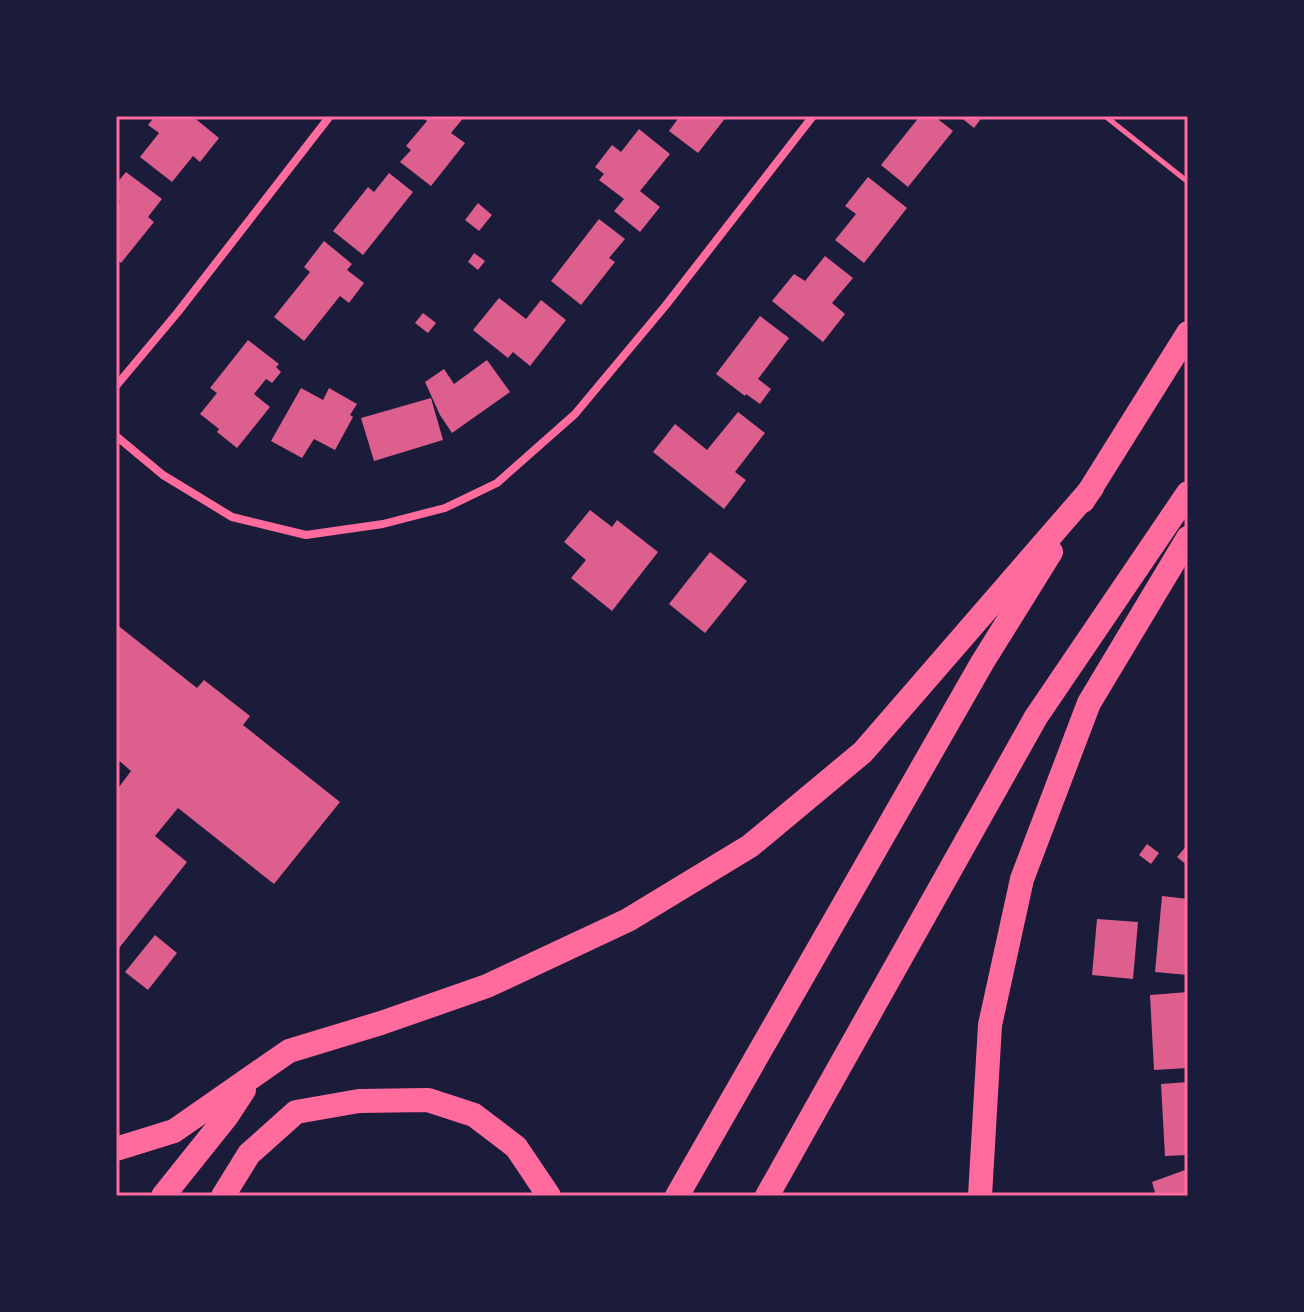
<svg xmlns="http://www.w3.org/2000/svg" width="1304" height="1312" font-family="Literata,serif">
	<rect width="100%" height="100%" fill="#1b1b3a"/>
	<!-- building -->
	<g fill="#dd5f8e">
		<path d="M 155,116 L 192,116 L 219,138 L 200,162 L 193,156 L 172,182 L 140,157 L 159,133 L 148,125 Z"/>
		<path d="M 424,116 L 465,116 L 451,133 L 465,143 L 431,186 L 400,162 L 411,150 L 406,146 L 427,121 L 423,118 Z"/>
		<path d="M 680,116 L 727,116 L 698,153 L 669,131 Z"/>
		<path d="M 920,116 L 934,116 L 953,131 L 908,187 L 881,165 Z"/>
		<path d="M 959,116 L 983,116 L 974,128 Z"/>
		<path d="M 639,129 L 670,154 L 640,191 L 660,207 L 640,232 L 614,211 L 624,199 L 599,180 L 604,174 L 595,167 L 612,145 L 621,152 Z"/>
		<path d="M 126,172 L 162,199 L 148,217 L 154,222 L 121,263 L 116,259 L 116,207 L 120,202 L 116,198 L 116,184 Z"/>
		<path d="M 389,173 L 413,192 L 363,255 L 333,231 L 368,187 L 374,192 Z"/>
		<path d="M 868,177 L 907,208 L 864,263 L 835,240 L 856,214 L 845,206 Z"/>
		<path d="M 478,203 L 492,215 L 479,231 L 465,220 Z"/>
		<path d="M 599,219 L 625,239 L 609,258 L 615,262 L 581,305 L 551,281 Z"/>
		<path d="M 324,241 L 352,264 L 347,270 L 364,283 L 349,303 L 340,296 L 304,341 L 274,317 L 310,272 L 304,267 Z"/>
		<path d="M 474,253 L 485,261 L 478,270 L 468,262 Z"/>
		<path d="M 825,256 L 853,278 L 832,303 L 845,314 L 823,342 L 772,301 L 794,274 L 805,281 Z"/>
		<path d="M 499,298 L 526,319 L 541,300 L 566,320 L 530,366 L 513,352 L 508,358 L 473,330 Z"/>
		<path d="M 423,313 L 436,323 L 428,333 L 415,323 Z"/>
		<path d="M 760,316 L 789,338 L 758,379 L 771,389 L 760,404 L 746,394 L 745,396 L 716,374 Z"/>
		<path d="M 248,340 L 279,364 L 276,367 L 281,372 L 272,383 L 266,379 L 254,394 L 270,407 L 237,448 L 217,432 L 219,429 L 200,414 L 217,393 L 210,388 Z"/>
		<path d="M 487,360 L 510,392 L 452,433 L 440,415 L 425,382 L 444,369 L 454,384 Z"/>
		<path d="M 301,388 L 323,400 L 329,388 L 357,404 L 350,415 L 353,417 L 335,450 L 314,439 L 302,458 L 271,441 Z"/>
		<path d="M 431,398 L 443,440 L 374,461 L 361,418 Z"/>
		<path d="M 738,412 L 765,433 L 735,472 L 746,480 L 724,509 L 653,452 L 675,424 L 707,450 Z"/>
		<path d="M 590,510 L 612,527 L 617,520 L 658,552 L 612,611 L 571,578 L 586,560 L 564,542 Z"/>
		<path d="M 710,552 L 747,581 L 705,633 L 669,604 Z"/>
		<path d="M 116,624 L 197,688 L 204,680 L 250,716 L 243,725 L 340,802 L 274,884 L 178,808 L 155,836 L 187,862 L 116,952 L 116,791 L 131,771 L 116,758 Z"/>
		<path d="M 1147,844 L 1159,853 L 1151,864 L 1139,855 Z"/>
		<path d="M 1188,844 L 1188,866 L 1177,857 Z"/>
		<path d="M 1162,896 L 1188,899 L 1188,975 L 1155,972 Z"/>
		<path d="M 1097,919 L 1138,922 L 1133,979 L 1092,975 Z"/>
		<path d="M 155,935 L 177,953 L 148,990 L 125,972 Z"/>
		<path d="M 1188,992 L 1188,1068 L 1154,1070 L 1150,995 Z"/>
		<path d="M 1188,1082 L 1188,1155 L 1165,1156 L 1161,1084 Z"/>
		<path d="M 1185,1170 L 1188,1179 L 1188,1196 L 1156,1196 L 1152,1182 Z"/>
	</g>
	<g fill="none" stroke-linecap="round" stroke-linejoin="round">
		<!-- path -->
		<path stroke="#ff6b9d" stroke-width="5" d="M 1105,116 L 1188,182"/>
		<!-- minor -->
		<g stroke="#ff6b9d" stroke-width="8">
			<path d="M 116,386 L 178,312 L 330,116"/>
			<path d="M 116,436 L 163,475 L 232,517 L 306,535 L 383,524 L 445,508 L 497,483 L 575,414 L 666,305 L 813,116"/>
		</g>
		<!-- motorway -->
		<g stroke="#ff6b9d" stroke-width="24">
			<path d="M 1083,501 L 1188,333"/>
			<path d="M 116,1149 L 174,1131 L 289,1051 L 381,1023 L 487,986 L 628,920 L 750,846 L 863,752 L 1092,488"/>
			<path d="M 163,1196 L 227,1116 L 244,1090"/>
			<path d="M 223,1196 L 249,1154 L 296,1112 L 359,1101 L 428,1100 L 474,1115 L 516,1147 L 549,1196"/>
			<path d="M 677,1196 L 982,663 L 1051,552"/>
			<path d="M 767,1196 L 1036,717 L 1188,493"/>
			<path d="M 980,1196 L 990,1025 L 1022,879 L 1089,703 L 1188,538"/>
		</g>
	</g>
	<!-- border -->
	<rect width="1304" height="1312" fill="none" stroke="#1b1b3a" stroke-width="236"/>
	<rect x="118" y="118" width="1068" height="1076" fill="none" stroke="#ff6b9d" stroke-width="3"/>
</svg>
